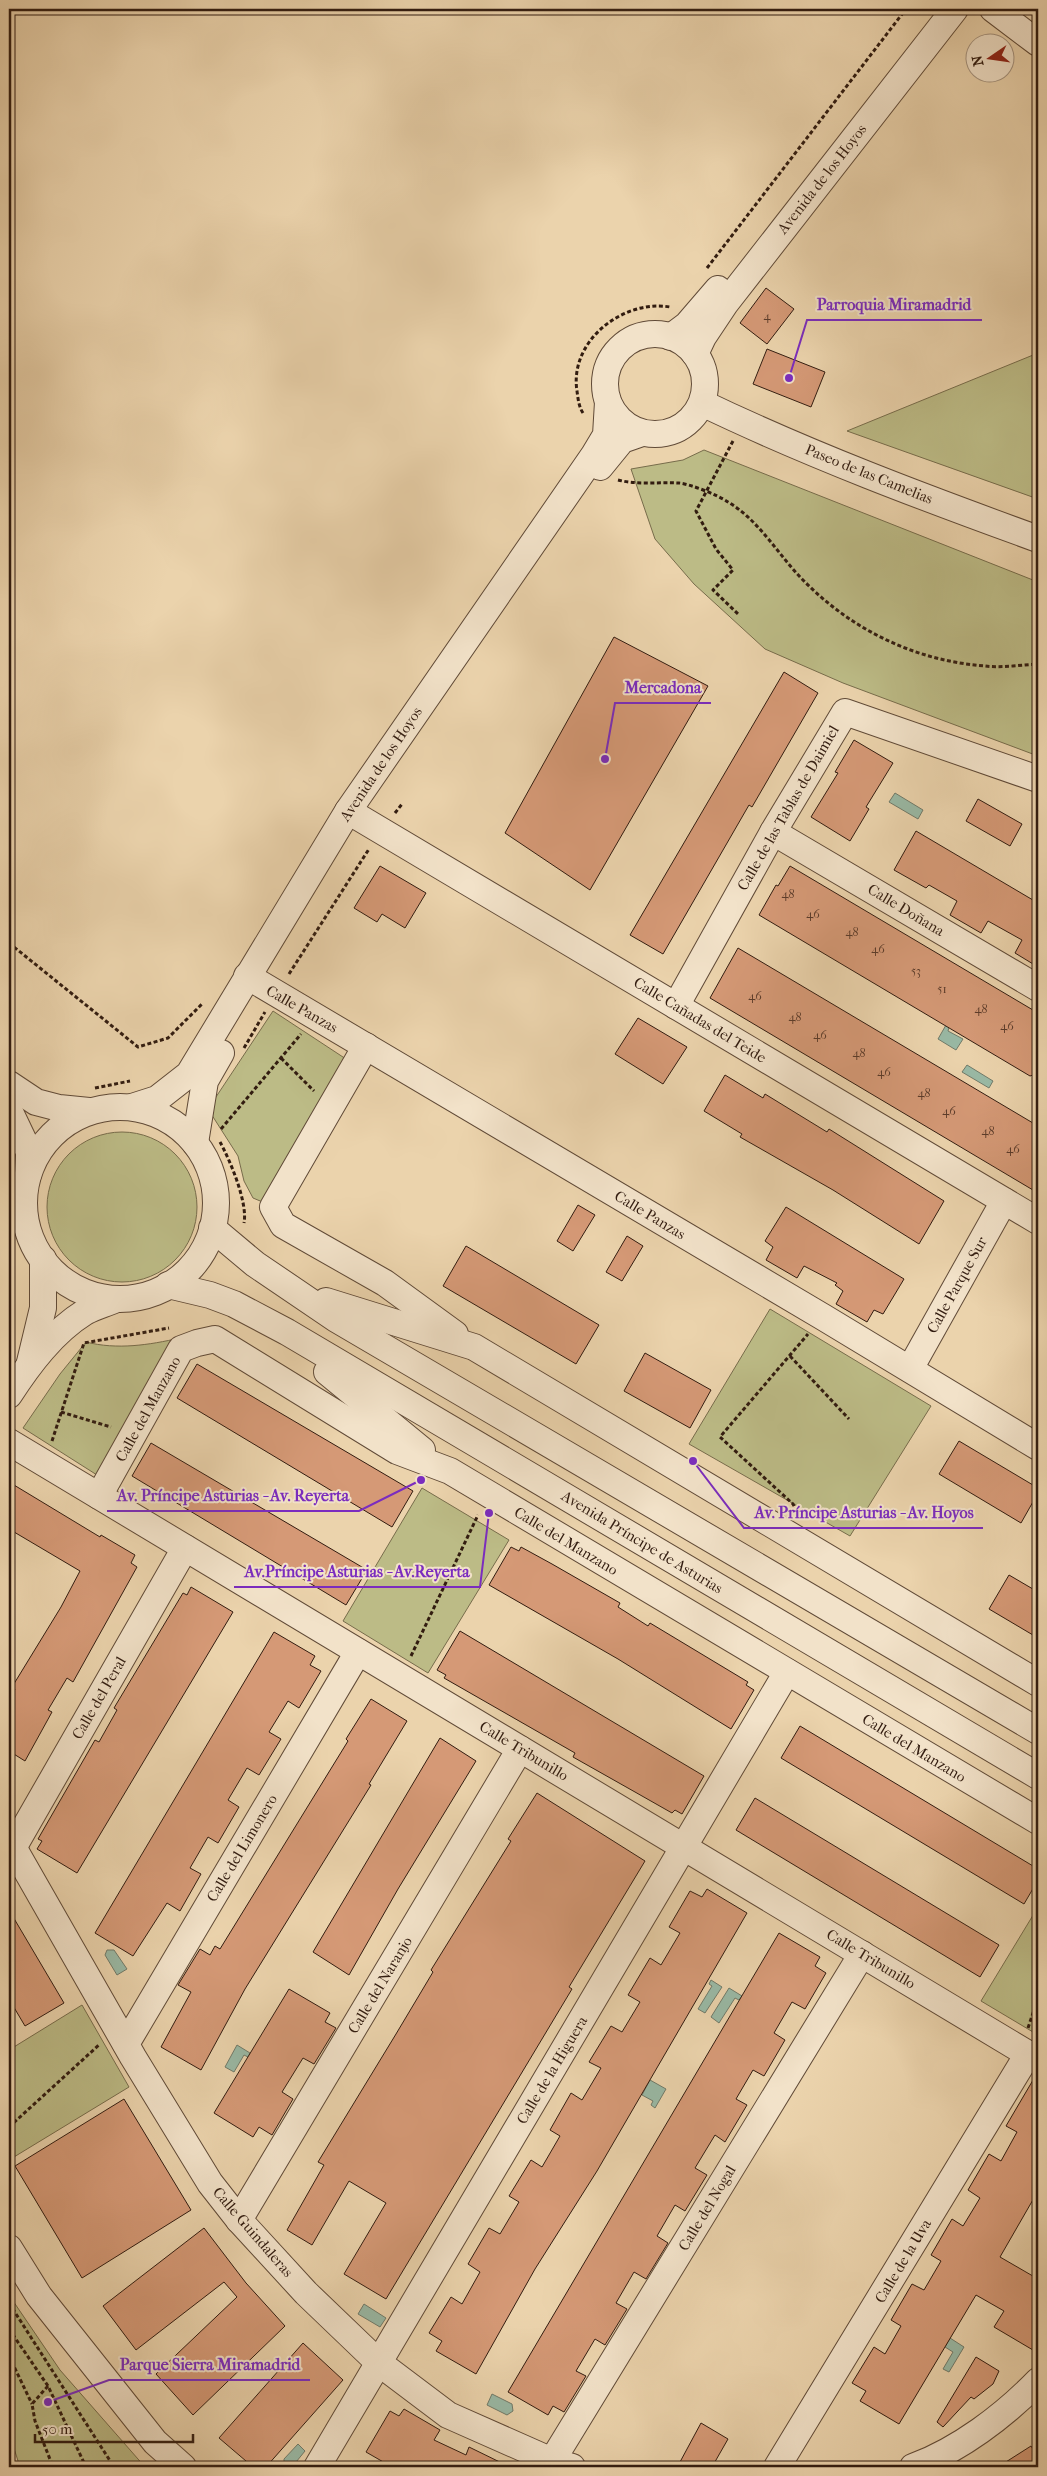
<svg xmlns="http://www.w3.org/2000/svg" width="1047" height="2476" font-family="'IM FELL French Canon',serif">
	<rect width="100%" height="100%" fill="#ebd3ac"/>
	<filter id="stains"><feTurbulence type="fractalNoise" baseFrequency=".004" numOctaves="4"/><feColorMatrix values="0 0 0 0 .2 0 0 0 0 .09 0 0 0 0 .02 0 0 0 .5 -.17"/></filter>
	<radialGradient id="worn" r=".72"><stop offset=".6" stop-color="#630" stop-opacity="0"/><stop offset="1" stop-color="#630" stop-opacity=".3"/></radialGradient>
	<!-- green -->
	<g fill="#bcbb86" stroke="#776c4b">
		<path d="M 1038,353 L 1038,499 L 847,431 Z"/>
		<path d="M 704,450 L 1038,582 L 1038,756 L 843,683 L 765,649 L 694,584 L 655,539 L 631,469 L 683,460 Z"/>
		<path d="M 273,1011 L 346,1059 L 265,1203 L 253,1198 L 244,1181 L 238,1156 L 208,1109 Z"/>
		<circle cx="122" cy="1207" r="75"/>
		<path d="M 770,1309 L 931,1406 L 850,1536 L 689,1444 Z"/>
		<path d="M 180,1338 L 97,1475 L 23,1428 L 60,1374 L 86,1342 C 117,1350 149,1345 180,1338 Z"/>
		<path d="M 422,1488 L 509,1540 L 428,1673 L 343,1621 Z"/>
		<path d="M 1038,1907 L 1038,2035 L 981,2001 Z"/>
		<path d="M 82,2005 L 129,2087 L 9,2160 L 9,2050 Z"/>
		<path d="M 9,2295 L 60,2370 L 145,2467 L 20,2467 L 9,2433 Z"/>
	</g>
	<!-- water -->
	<g fill="#99b9a5" stroke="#707a69">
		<path d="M 895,793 L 923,810 L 918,819 L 889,802 Z"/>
		<path d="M 946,1025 L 949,1027 L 948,1031 L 963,1039 L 956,1050 L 938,1039 Z"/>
		<path d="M 967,1065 L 993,1081 L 989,1088 L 962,1072 Z"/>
		<path d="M 107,1950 L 114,1950 L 127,1969 L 117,1975 L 105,1955 Z"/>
		<path d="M 711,1980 L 722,1987 L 705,2013 L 698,2009 L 712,1986 L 709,1984 Z"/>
		<path d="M 729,1988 L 742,1996 L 739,2000 L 735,1998 L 719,2023 L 711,2017 Z"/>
		<path d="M 237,2045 L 250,2053 L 248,2057 L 244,2055 L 234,2072 L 225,2067 Z"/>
		<path d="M 650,2080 L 666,2089 L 655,2108 L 651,2105 L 653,2101 L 642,2095 Z"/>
		<path d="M 364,2304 L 386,2318 L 380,2327 L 358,2314 Z"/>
		<path d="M 950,2338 L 964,2347 L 949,2372 L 943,2369 L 953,2352 L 945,2347 Z"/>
		<path d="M 492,2394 L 512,2404 L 513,2411 L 507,2415 L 487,2405 Z"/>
		<path d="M 298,2444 L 305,2451 L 292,2467 L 284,2466 L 284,2459 Z"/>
	</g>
	<!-- building -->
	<g fill="#d59976" stroke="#321c10">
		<path d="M 766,288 L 794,309 L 767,344 L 740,323 Z"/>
		<path d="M 767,349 L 825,372 L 811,407 L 753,384 Z"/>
		<path d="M 614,637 L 708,686 L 590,890 L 505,833 Z"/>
		<path d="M 784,672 L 818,693 L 752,807 L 749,805 L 663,954 L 630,935 Z"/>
		<path d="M 854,740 L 893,763 L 866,807 L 869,809 L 850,841 L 811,817 L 838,773 L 835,772 Z"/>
		<path d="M 978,799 L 1022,824 L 1010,846 L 966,821 Z"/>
		<path d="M 916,831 L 1038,903 L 1038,967 L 1015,953 L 1022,940 L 988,921 L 981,933 L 950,915 L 957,901 L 929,885 L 926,888 L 894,870 Z"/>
		<path d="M 380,866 L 426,893 L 405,928 L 382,914 L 377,922 L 354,908 Z"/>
		<path d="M 790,866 L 1038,1013 L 1038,1063 L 1033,1075 L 1030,1076 L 759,915 L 776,885 L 778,886 Z"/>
		<path d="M 738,948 L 1038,1126 L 1038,1193 L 710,998 Z"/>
		<path d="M 638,1018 L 687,1047 L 663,1084 L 615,1054 Z"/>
		<path d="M 725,1075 L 763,1098 L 765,1094 L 827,1132 L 829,1129 L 944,1201 L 919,1244 L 833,1190 L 740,1137 L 742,1134 L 704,1111 Z"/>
		<path d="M 578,1205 L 595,1215 L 573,1251 L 557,1241 Z"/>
		<path d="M 786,1207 L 904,1279 L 883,1314 L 874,1310 L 867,1322 L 836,1304 L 843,1291 L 835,1285 L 837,1283 L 804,1266 L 797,1278 L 766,1260 L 773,1247 L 765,1241 Z"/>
		<path d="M 627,1236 L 643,1246 L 622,1281 L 606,1272 Z"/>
		<path d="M 466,1246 L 599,1325 L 576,1364 L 443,1286 Z"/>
		<path d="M 645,1353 L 711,1390 L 690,1428 L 624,1391 Z"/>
		<path d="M 197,1364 L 413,1491 L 392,1527 L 177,1398 Z"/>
		<path d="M 959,1441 L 1038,1488 L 1038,1493 L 1021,1523 L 939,1474 Z"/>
		<path d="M 151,1443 L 367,1570 L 346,1605 L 132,1476 Z"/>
		<path d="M 9,1482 L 100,1537 L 101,1535 L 135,1555 L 131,1563 L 137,1567 L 73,1682 L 67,1678 L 48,1710 L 52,1712 L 25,1761 L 9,1751 L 9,1700 L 15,1689 L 12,1687 L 61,1607 L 80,1571 L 9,1529 Z"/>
		<path d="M 511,1547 L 519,1551 L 521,1547 L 552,1564 L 620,1603 L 618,1607 L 648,1626 L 650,1623 L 748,1682 L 746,1685 L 754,1690 L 731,1729 L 618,1659 L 489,1585 Z"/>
		<path d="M 1009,1575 L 1038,1592 L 1038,1638 L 989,1609 Z"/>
		<path d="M 191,1587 L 233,1612 L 77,1873 L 37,1849 L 42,1841 L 38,1839 L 95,1740 L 99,1742 L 117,1710 L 114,1708 L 183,1593 L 187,1595 Z"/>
		<path d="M 460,1631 L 704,1776 L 682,1814 L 675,1810 L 672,1813 L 635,1792 L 573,1757 L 575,1753 L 444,1678 L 446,1675 L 437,1670 Z"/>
		<path d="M 274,1632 L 315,1656 L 310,1665 L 321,1671 L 299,1708 L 288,1701 L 269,1732 L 281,1739 L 259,1775 L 247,1768 L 228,1800 L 239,1807 L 218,1843 L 208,1837 L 190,1868 L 201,1874 L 180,1911 L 167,1903 L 133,1956 L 95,1933 Z"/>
		<path d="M 371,1699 L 407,1721 L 369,1784 L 371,1785 L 245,1989 L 201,2070 L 161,2047 L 191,1992 L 178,1985 L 200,1949 L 210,1955 L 215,1946 L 220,1949 L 348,1741 L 346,1739 Z"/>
		<path d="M 800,1726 L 1038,1869 L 1038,1880 L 1024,1904 L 781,1758 Z"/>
		<path d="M 440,1738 L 476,1761 L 398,1889 L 349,1975 L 313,1952 Z"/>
		<path d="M 537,1793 L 645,1861 L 569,1987 L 572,1989 L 386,2299 L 344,2274 L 386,2203 L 349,2181 L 312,2245 L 287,2230 L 324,2165 L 318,2162 L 396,2034 L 433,1972 L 431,1970 L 511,1841 L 508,1839 Z"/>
		<path d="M 755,1798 L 999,1945 L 980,1977 L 736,1830 Z"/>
		<path d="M 707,1889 L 747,1913 L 597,2171 L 535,2269 L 476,2374 L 436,2351 L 442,2341 L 429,2333 L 451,2297 L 462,2304 L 480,2272 L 468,2264 L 489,2228 L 500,2234 L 519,2202 L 509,2196 L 531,2160 L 542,2167 L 560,2136 L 550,2130 L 571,2093 L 582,2100 L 601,2068 L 589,2062 L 611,2026 L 622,2032 L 640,2002 L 628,1995 L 650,1958 L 661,1965 L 680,1933 L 669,1927 L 690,1891 L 702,1897 Z"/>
		<path d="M 9,1910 L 64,2003 L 25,2026 L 9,1999 Z"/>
		<path d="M 779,1933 L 820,1957 L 815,1966 L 826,1973 L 805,2009 L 792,2002 L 774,2033 L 785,2040 L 764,2076 L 753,2070 L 736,2099 L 747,2105 L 725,2142 L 715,2135 L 695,2168 L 707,2175 L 685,2211 L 675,2205 L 657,2236 L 668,2243 L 646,2279 L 634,2272 L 616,2303 L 627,2309 L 605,2345 L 595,2339 L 576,2371 L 586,2376 L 564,2412 L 553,2406 L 548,2415 L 508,2392 Z"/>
		<path d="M 289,1989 L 330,2013 L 325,2022 L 336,2028 L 314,2064 L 303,2058 L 282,2092 L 293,2099 L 272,2135 L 259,2127 L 253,2137 L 214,2113 Z"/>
		<path d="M 1036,2075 L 1038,2075 L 1038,2191 L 1000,2257 L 1038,2279 L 1038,2353 L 994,2327 L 1004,2311 L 976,2295 L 899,2424 L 860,2401 L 866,2391 L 852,2383 L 874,2347 L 885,2354 L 901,2326 L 891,2320 L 912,2284 L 924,2290 L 941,2261 L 931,2255 L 952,2219 L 963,2226 L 980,2198 L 968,2190 L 989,2154 L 1001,2161 L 1017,2132 L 1006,2126 Z"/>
		<path d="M 124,2099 L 191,2210 L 82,2278 L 15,2166 Z"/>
		<path d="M 204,2228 L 246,2283 L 285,2326 L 193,2415 L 156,2374 L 237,2297 L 224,2282 L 136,2350 L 103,2306 Z"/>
		<path d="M 303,2343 L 343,2380 L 266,2467 L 253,2467 L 219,2438 Z"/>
		<path d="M 976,2357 L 999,2371 L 993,2384 L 974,2399 L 971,2397 L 943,2427 L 937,2422 Z"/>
		<path d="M 404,2409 L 440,2430 L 434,2440 L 466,2455 L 469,2447 L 510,2467 L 392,2467 L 366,2452 L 390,2411 L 399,2416 Z"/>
		<path d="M 701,2423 L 728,2439 L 712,2467 L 680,2462 Z"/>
		<path d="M 1031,2446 L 1038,2457 L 1038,2467 L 998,2467 Z"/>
	</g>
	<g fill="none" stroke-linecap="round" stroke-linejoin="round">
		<defs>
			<g id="minor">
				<path d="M 993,9 L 1038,43"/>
				<circle cx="655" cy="384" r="50"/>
				<path d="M 671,337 L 687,325 L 718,289"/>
				<path d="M 695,354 L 703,337 L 725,304 L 955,9"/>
				<path d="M 702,403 C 810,455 925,498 1038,539"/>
				<path d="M 600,467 L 622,440 L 642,433"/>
				<path d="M 348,811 L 1038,1221"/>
				<path d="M 773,832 L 1038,988"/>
				<path d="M 247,976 L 823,1317 L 1038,1447"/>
				<path d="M 676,1006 L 773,832 L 845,712 L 1038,779"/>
				<path d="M 366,1046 L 273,1207 L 283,1225 L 385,1283 L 455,1334"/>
				<path d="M 9,1084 L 36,1102 L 59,1108 L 89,1111"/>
				<path d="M 132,1107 L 157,1099 L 189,1074 L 348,811 L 594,455 L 606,435 L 608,402"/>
				<circle cx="120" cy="1203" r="96"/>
				<path d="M 9,1110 L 29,1152 L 28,1175"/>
				<path d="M 195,1143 L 205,1081 L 221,1053"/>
				<path d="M 212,1228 L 255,1264 L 336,1319 L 1038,1731"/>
				<path d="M 168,1285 L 210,1295 L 234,1304 L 287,1332 L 1038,1776"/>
				<path d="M 326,1301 L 474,1347 L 1038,1683"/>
				<path d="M 30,1362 L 43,1308 L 43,1259"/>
				<path d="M 910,1369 L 1004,1201"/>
				<path d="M 327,1372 L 422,1450"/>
				<path d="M 9,1395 C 29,1364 53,1332 85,1312 C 94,1307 105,1304 114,1300"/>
				<path d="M 9,1442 L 1038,2060"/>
				<path d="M 99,1496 L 181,1349 L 197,1343 L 215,1339 L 397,1451 L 450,1471 L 1038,1821"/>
				<path d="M 9,1840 L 133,2057 L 210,2183 L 239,2220 L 306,2293 L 379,2363 L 448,2415 L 552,2461 L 572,2467"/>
				<path d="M 13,1848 L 185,1548"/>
				<path d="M 126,2044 L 358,1652"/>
				<path d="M 239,2220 L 520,1749"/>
				<path d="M 9,2248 L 39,2296 L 155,2442 L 183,2467"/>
				<path d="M 552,2461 L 862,1954"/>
				<path d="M 317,2467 L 787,1672"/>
				<path d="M 777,2467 L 1028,2054"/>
				<path d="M 913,2467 C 959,2450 1004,2416 1038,2381"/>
			</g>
		</defs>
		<!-- minor casing -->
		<use href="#minor" stroke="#604a37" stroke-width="28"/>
		<!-- path -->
		<g stroke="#321c10" stroke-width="3" stroke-dasharray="4 2.5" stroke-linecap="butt">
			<path d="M 707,268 L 906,9"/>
			<path d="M 583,413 C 579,407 578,399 577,391 C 569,341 623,299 670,307"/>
			<path d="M 733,441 L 696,511 L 716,549 L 733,570 L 713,590 L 738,614"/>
			<path d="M 618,480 C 637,485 659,482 679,483 C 690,484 718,495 728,502 C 760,521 778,555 804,581 C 852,630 916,661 985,666 C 1002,668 1021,665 1038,664"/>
			<path d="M 395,813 L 402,804"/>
			<path d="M 9,943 L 138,1047 L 168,1038 L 203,1003"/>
			<path d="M 289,974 L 369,849"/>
			<path d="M 244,1048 L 265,1012"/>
			<path d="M 281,1058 L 314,1091"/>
			<path d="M 95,1088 L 130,1081"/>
			<path d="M 221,1129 L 301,1034"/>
			<path d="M 220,1142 C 230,1160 248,1203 244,1223"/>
			<path d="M 9,1234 L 29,1232"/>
			<path d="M 790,1356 L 849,1419"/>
			<path d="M 61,1412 L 111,1427"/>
			<path d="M 52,1441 L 84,1343 L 169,1328"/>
			<path d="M 797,1512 L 793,1504 L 720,1437 L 808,1334"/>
			<path d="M 411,1656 L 478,1515"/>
			<path d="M 1028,2028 L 1038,1998"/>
			<path d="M 9,2127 L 100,2044"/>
			<path d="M 9,2303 L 114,2467"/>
			<path d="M 9,2329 L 48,2386 L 86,2467"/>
			<path d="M 9,2356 L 32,2404"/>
			<path d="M 48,2386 L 32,2404 L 35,2421 L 53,2467"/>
		</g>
		<!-- minor -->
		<use href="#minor" stroke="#f2e2c9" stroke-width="26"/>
	</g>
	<g text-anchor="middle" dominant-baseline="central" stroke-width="4" stroke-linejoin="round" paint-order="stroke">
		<!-- number labels -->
		<g font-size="12" fill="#5b3b2a">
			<text x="767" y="316">4</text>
			<text x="788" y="894">48</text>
			<text x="813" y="914">46</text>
			<text x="852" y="932">48</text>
			<text x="878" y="949">46</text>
			<text x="916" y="971">53</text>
			<text x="942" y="989">51</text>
			<text x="755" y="996">46</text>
			<text x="981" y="1009">48</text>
			<text x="795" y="1017">48</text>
			<text x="1007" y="1026">46</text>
			<text x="820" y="1035">46</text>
			<text x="859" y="1053">48</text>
			<text x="884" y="1072">46</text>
			<text x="924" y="1093">48</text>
			<text x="949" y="1111">46</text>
			<text x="988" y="1131">48</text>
			<text x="1013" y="1149">46</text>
		</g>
		<!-- street labels -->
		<g font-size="15" fill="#321c10" stroke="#f2e2c9">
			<text transform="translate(822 179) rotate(-52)">Avenida de los Hoyos</text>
			<text transform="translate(869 474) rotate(22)">Paseo de las Camelias</text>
			<text transform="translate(381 764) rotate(-56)">Avenida de los Hoyos</text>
			<text transform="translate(788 808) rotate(-60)">Calle de las Tablas de Daimiel</text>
			<text transform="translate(906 910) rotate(31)">Calle Doñana</text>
			<text transform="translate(302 1009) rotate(30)">Calle Panzas</text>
			<text transform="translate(700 1020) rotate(31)">Calle Cañadas del Teide</text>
			<text transform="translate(650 1215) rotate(31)">Calle Panzas</text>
			<text transform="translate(957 1285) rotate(-61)">Calle Parque Sur</text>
			<text transform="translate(148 1409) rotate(-61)">Calle del Manzano</text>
			<text transform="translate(566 1541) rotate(31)">Calle del Manzano</text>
			<text transform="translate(642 1542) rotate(31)">Avenida Príncipe de Asturias</text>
			<text transform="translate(99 1698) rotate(-60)">Calle del Peral</text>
			<text transform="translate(914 1748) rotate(31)">Calle del Manzano</text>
			<text transform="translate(524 1751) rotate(31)">Calle Tribunillo</text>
			<text transform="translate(242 1848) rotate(-59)">Calle del Limonero</text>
			<text transform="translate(871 1959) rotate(31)">Calle Tribunillo</text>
			<text transform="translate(380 1985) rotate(-59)">Calle del Naranjo</text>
			<text transform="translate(552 2070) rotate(-59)">Calle de la Higuera</text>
			<text transform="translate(707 2208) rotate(-59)">Calle del Nogal</text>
			<text transform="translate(253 2232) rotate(49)">Calle Guindaleras</text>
			<text transform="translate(903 2261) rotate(-59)">Calle de la Uva</text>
		</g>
	</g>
	<!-- callouts -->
	<path fill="none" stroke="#7b2cbf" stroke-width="2" d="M789 378L807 320H982M605 759L615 703H711M421 1480L359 1511H107M693 1461L744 1528H983M489 1513L480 1587H234M48 2402L109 2380H310"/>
	<g fill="#7b2cbf" stroke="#f2e2c9" stroke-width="2">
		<circle cx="789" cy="378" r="5"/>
		<circle cx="605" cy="759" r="5"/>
		<circle cx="421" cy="1480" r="5"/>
		<circle cx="693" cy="1461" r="5"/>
		<circle cx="489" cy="1513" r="5"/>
		<circle cx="48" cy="2402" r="5"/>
	</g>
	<g font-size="16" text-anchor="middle" font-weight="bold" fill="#7b2cbf" stroke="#f2e2c9" stroke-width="4" stroke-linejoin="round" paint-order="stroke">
		<text x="894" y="310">Parroquia Miramadrid</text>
		<text x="663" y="693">Mercadona</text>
		<text x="233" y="1501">Av. Príncipe Asturias - Av. Reyerta</text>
		<text x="864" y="1518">Av. Príncipe Asturias - Av. Hoyos</text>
		<text x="357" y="1577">Av.Príncipe Asturias - Av.Reyerta</text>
		<text x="210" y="2370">Parque Sierra Miramadrid</text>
	</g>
	<!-- margin -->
	<rect width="1047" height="2476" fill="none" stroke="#ebd3ac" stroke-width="30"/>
	<rect x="10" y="10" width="1027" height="2456" fill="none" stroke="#321c10" stroke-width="2.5"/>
	<rect x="15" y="15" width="1017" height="2446" fill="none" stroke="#321c10"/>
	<!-- north arrow -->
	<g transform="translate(990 58) rotate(257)"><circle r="24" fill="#f2e2c9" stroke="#a5937f"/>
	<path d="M0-4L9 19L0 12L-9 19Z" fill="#8f2418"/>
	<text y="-8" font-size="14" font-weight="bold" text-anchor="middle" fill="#321c10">N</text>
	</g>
	<!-- scale -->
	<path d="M35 2434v8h158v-8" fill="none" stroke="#321c10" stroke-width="2.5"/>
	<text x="42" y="2434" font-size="15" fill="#321c10" stroke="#f2e2c9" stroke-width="4" paint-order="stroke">50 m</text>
	<rect width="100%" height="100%" filter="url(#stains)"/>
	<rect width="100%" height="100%" fill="url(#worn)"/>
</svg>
